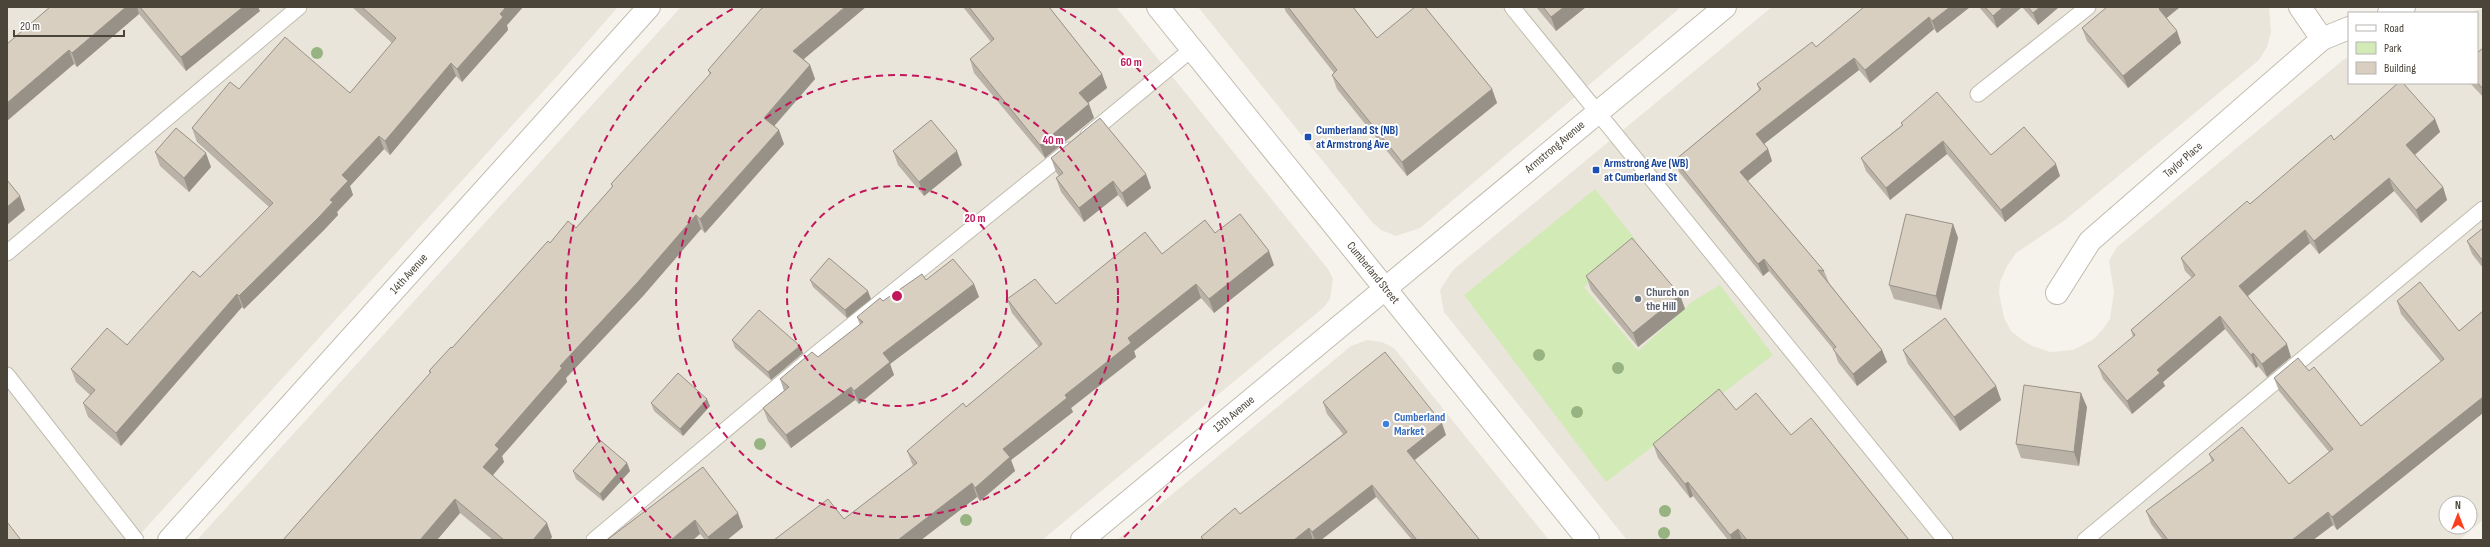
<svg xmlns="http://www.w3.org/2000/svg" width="2490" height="547" font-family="'Sofia Sans Condensed',sans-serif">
	<rect width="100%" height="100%" fill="#f6f3ec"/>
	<!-- residential -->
	<g fill="#eae5da" fill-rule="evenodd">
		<path d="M 7,7 L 618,7 L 559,74 L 135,540 L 7,540 Z"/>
		<path d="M 681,7 L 1116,7 L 1328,269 L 1333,279 L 1330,299 L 1323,308 L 1042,540 L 197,540 Z"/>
		<path d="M 1198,7 L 1681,7 L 1420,228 L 1396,236 L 1381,230 L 1372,222 Z"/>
		<path d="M 1772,7 L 2269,7 L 2271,32 L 2267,47 L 2259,60 L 2065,220 L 2016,253 L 2007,266 L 2000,282 L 1999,293 L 2004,318 L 2011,331 L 2021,339 L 2032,346 L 2050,352 L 2073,350 L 2094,339 L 2103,329 L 2110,319 L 2114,292 L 2109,261 L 2117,247 L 2343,60 L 2349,57 L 2349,83 L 2477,83 L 2477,13 L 2469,13 L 2483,8 L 2483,520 L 2459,540 L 1627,540 L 1444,312 L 1440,290 L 1453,270 ZM 2446,503 L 2470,503 L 2470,527 L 2446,527 Z"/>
		<path d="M 1367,340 L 1382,342 L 1394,348 L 1549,540 L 1117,540 L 1351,346 Z"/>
	</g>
	<!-- green -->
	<path fill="#d2eab5" d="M 1595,189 L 1636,240 L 1584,287 L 1638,351 L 1693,301 L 1720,285 L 1773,355 L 1606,482 L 1464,295 Z"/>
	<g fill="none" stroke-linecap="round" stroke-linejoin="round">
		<defs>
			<g id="service">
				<path d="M 1512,7 L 1945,540"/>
				<path d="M 1978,94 L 2088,7"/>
				<path d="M 1088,135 L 1192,49"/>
				<path d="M 7,253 L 299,7"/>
				<path d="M 7,375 L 136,540"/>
				<path d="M 594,540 L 816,354 L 1069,150"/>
				<path d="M 2085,540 L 2483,209"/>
			</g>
			<g id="minor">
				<path d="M 2389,13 L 2404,7"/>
				<path d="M 2322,39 L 2349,28"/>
				<path d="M 2057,293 L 2090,241 L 2322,39 L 2300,7"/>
				<path d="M 169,540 L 649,7"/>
				<path d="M 1082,540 L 1386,288"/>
			</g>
			<g id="tertiary">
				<path d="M 1158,7 L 1588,540"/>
				<path d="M 1386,288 L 1725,7"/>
			</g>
		</defs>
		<!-- service casing -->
		<use href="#service" stroke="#c2bbae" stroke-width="17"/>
		<!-- minor casing -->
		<use href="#minor" stroke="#c2bbae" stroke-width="24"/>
		<!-- tertiary casing -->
		<use href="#tertiary" stroke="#c2bbae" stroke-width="24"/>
		<!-- service -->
		<use href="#service" stroke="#fff" stroke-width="15"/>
		<!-- minor -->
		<use href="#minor" stroke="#fff" stroke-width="22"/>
		<!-- tertiary -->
		<use href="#tertiary" stroke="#fff" stroke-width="22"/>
	</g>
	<!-- trees -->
	<g fill="#97b381">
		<circle cx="317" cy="53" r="6"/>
		<circle cx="1539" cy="355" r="6"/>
		<circle cx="1618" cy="368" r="6"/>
		<circle cx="1577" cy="412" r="6"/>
		<circle cx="760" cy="444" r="6"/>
		<circle cx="1665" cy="511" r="6"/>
		<circle cx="966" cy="520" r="6"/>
		<circle cx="1664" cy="533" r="6"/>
	</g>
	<!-- wall -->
	<g fill="#bab2a6">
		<path d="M 50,7 L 258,7 L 260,11 L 186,71 L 139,14 L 77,67 L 74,64 L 7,44 Z"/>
		<path d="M 352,7 L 523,7 L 507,25 L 508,30 L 462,82 L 456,76 L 390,155 L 384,149 L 350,186 L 353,195 L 337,212 L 338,215 L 324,230 L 244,309 L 242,307 L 121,446 L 88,417 L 83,403 L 90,395 L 76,382 L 71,369 L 127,345 L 200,277 L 269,207 L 197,142 L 192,128 L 239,89 L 350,93 L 392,43 Z"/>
		<path d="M 963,7 L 1049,7 L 1102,74 L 1107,88 L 1088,103 L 1094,118 L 1045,158 L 974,73 L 970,59 L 991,42 Z"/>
		<path d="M 1284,7 L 1353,7 L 1377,38 L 1492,89 L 1497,103 L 1407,176 L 1337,89 L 1332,75 L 1334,73 L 1286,12 Z"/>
		<path d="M 1536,7 L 1586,7 L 1556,31 Z"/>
		<path d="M 1864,7 L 1970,7 L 1937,33 L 1934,29 L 1870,83 L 1859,70 L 1764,144 L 1768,149 L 1772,161 L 1748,181 L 1824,271 L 1829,283 L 1882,350 L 1887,362 L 1857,386 L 1838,362 L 1834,350 L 1769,271 L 1763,276 L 1679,172 L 1675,160 L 1759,90 L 1757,84 L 1816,47 Z"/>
		<path d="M 1979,7 L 2059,7 L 2038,25 L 2022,7 L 1997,28 Z"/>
		<path d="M 2180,7 L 2166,18 L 2177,31 L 2181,43 L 2128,88 L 2087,41 L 2082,28 Z"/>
		<path d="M 2483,48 L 2483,97 L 2470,83 L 2477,83 L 2477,53 Z"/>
		<path d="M 804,59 L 810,65 L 815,79 L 774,126 L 784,144 L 705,233 L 701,229 L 643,296 L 566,378 L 567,382 L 502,456 L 504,462 L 493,475 L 552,537 L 550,540 L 493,540 L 460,513 L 437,540 L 283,540 L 430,374 L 429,371 L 452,348 L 550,243 L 576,228 L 612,187 L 611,184 L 710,75 L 708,70 Z"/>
		<path d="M 2435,119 L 2440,132 L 2415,155 L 2443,187 L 2447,200 L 2421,223 L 2394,191 L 2319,254 L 2310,243 L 2248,296 L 2291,357 L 2267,377 L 2258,366 L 2256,368 L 2225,329 L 2163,382 L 2165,386 L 2132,414 L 2103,379 L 2098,366 L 2133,337 L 2131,330 L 2192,278 L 2185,271 L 2181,258 L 2250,204 L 2334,140 Z"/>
		<path d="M 1901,123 L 1991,155 L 2060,176 L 2005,222 L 1947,154 L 1890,200 L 1866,171 L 1861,158 L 1902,125 Z"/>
		<path d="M 893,151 L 962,165 L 924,196 L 898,165 Z"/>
		<path d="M 155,152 L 211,167 L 189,192 L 160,166 Z"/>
		<path d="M 1051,158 L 1146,174 L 1151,188 L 1127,207 L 1118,195 L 1084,222 L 1061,192 L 1056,178 L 1059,176 L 1056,172 Z"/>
		<path d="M 1953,224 L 1958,238 L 1941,310 L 1894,299 L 1889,285 Z"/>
		<path d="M 2483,228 L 2483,268 L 2472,254 L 2467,241 Z"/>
		<path d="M 1215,233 L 1274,265 L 1214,313 L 1201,298 L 1134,351 L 1136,357 L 1071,408 L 1073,412 L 1011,460 L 1015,471 L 980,501 L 977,497 L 921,540 L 774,540 L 844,519 L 913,466 L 907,451 L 966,407 L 1039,347 L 1012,313 L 1007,299 L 1056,304 L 1162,254 Z"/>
		<path d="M 1586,276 L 1680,295 L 1685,309 L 1638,347 L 1591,290 Z"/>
		<path d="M 810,280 L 871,299 L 847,318 L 813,287 Z"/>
		<path d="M 926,280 L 974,284 L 979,297 L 890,364 L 894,375 L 859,404 L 855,400 L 791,448 L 768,421 L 763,408 L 784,391 L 780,379 L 818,357 L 860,325 L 857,317 L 883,301 Z"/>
		<path d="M 2397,301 L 2459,331 L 2483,311 L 2483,413 L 2337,530 L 2333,525 L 2313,540 L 2163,540 L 2151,524 L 2146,511 L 2212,462 L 2209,454 L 2289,484 L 2329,452 L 2279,391 L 2274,378 L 2309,371 L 2361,426 L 2441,362 L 2401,314 Z"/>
		<path d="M 732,340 L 800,346 L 803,353 L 771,380 L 735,348 Z"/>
		<path d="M 1903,350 L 1996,386 L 2001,400 L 1960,431 L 1908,364 Z"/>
		<path d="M 1323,402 L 1446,435 L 1414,460 L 1479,540 L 1412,540 L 1376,497 L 1321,540 L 1202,540 L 1201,537 L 1240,514 L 1343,434 L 1327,414 Z"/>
		<path d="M 651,403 L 710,406 L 683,436 L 654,411 Z"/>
		<path d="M 2087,407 L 2079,466 L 2021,458 L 2016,444 Z"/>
		<path d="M 1736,410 L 1791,435 L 1909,540 L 1728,540 L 1693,496 L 1690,498 L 1658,458 L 1653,444 Z"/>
		<path d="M 627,463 L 630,471 L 603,501 L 576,479 L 573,471 Z"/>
		<path d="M 703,467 L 743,527 L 727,540 L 705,540 L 700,534 L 607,540 Z"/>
	</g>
	<!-- shaded-wall -->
	<g fill="#979187">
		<path d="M 126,7 L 137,7 L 139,14 L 77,67 L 72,53 Z"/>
		<path d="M 243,7 L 258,7 L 260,11 L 186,71 L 181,57 Z"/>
		<path d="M 506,7 L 523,7 L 507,25 L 508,30 L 462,82 L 457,69 L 500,14 Z"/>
		<path d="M 845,7 L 866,7 L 798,64 L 793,51 Z"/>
		<path d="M 1564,7 L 1586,7 L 1556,31 L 1551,17 Z"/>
		<path d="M 1950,7 L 1970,7 L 1937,33 L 1932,21 Z"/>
		<path d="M 2003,7 L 2022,7 L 1997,28 L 1993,16 Z"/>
		<path d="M 2040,7 L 2059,7 L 2038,25 L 2033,13 Z"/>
		<path d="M 2161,7 L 2180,7 L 2163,21 L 2159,9 Z"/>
		<path d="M 1929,17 L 1934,29 L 1870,83 L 1865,70 Z"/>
		<path d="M 2177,31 L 2181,43 L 2128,88 L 2123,76 Z"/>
		<path d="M 69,50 L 74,64 L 7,121 L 7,103 Z"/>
		<path d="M 1854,58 L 1859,70 L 1760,147 L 1756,134 Z"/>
		<path d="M 451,63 L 456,76 L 390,155 L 385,141 Z"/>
		<path d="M 810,65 L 815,79 L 769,132 L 764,118 Z"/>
		<path d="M 1102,74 L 1107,88 L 1084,106 L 1079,93 Z"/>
		<path d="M 1492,89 L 1497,103 L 1407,176 L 1402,162 Z"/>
		<path d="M 1089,104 L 1094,118 L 1045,158 L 1040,145 Z"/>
		<path d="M 2435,119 L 2440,132 L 2411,158 L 2406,145 Z"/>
		<path d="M 779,130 L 784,144 L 705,233 L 700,219 Z"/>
		<path d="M 379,136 L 384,149 L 350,186 L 353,195 L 337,212 L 338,215 L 324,230 L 244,309 L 239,296 L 342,175 Z"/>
		<path d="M 1943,141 L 1947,154 L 1890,200 L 1886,188 Z"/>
		<path d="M 1768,149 L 1772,161 L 1744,184 L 1740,172 Z"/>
		<path d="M 957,151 L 962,165 L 924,196 L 919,182 Z"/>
		<path d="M 206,153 L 211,167 L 189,192 L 184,178 Z"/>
		<path d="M 2056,164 L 2060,176 L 2005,222 L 2001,210 Z"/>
		<path d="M 1146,174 L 1151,188 L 1127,207 L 1122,193 Z"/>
		<path d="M 2389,178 L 2394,191 L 2319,254 L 2314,241 Z"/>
		<path d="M 1113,181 L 1118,195 L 1084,222 L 1079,208 Z"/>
		<path d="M 2443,187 L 2447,200 L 2421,223 L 2416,210 Z"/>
		<path d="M 20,196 L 25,210 L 7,225 L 7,207 Z"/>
		<path d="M 696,215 L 701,229 L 643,296 L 566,378 L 567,382 L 502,456 L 504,462 L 488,481 L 483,467 L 495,445 L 560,366 Z"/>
		<path d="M 1953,224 L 1958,238 L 1941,310 L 1936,296 Z"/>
		<path d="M 2305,230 L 2310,243 L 2244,299 L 2239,286 Z"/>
		<path d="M 1269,251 L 1274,265 L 1214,313 L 1209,299 Z"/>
		<path d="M 1764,259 L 1769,271 L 1763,276 L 1758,264 Z"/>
		<path d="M 974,284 L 979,297 L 890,364 L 894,375 L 859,404 L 854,391 L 883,353 Z"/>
		<path d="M 1196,284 L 1201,298 L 1134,351 L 1136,357 L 1071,408 L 1073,412 L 1011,460 L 1015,471 L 980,501 L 975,488 L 1003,449 L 1065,395 L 1128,338 Z"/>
		<path d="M 868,291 L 871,299 L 847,318 L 845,310 Z"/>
		<path d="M 237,294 L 242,307 L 121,446 L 116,433 Z"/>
		<path d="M 1680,295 L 1685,309 L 1638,347 L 1633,333 Z"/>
		<path d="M 2220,316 L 2225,329 L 2163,382 L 2165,386 L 2132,414 L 2127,401 L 2157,370 Z"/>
		<path d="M 2287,344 L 2291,357 L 2267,377 L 2262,364 Z"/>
		<path d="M 800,346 L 803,353 L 771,380 L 768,372 Z"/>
		<path d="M 1882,350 L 1887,362 L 1857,386 L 1853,374 Z"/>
		<path d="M 2253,353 L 2258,366 L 2256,368 L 2251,355 Z"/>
		<path d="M 1996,386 L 2001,400 L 1960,431 L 1954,417 Z"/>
		<path d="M 851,387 L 855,400 L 791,448 L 786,435 Z"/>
		<path d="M 2081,393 L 2087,407 L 2079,466 L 2074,452 Z"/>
		<path d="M 2483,397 L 2483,413 L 2337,530 L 2332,517 Z"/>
		<path d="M 707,399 L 710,406 L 683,436 L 680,429 Z"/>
		<path d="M 1442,423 L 1446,435 L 1411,463 L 1407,451 Z"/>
		<path d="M 627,463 L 630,471 L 603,501 L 600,494 Z"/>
		<path d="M 1688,482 L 1693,496 L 1690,498 L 1685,484 Z"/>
		<path d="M 972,483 L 977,497 L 921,540 L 898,540 Z"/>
		<path d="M 1372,485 L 1376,497 L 1321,540 L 1315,540 L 1312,532 Z"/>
		<path d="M 455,499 L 460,513 L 437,540 L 420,540 Z"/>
		<path d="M 2328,512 L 2333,525 L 2313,540 L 2292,540 Z"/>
		<path d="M 738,513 L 743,527 L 727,540 L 709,540 L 708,537 Z"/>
		<path d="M 695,520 L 700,534 L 693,540 L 671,540 Z"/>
		<path d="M 547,523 L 552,537 L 550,540 L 533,540 Z"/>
		<path d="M 1309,528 L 1313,540 L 1294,540 Z"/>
		<path d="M 1738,529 L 1742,540 L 1732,540 L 1730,535 Z"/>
	</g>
	<!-- building -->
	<g fill="#d8cfc1" stroke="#979187">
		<path d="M 50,7 L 126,7 L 72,53 L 69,50 L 7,103 L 7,43 L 7,44 Z"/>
		<path d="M 140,7 L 243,7 L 181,57 Z"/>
		<path d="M 362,7 L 506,7 L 500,14 L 503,17 L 457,69 L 451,63 L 385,141 L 379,136 L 342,175 L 348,181 L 330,200 L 333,202 L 319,217 L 239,296 L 237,294 L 116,433 L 83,403 L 95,390 L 71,369 L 107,328 L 127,345 L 193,271 L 200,277 L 273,203 L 192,128 L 230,82 L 239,89 L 285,37 L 350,93 L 396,38 Z"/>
		<path d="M 764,7 L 845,7 L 793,51 L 810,65 L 764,118 L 779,130 L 700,219 L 696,215 L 638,282 L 560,366 L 562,368 L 495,445 L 499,449 L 483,467 L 547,523 L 533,540 L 504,540 L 455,499 L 420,540 L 283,540 L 431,372 L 429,371 L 451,347 L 452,348 L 548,241 L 550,243 L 568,221 L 576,228 L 613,186 L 611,184 L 711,73 L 708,70 L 761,9 Z"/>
		<path d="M 969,7 L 1049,7 L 1102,74 L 1079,93 L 1089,104 L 1040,145 L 970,59 L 994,39 Z"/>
		<path d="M 1288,7 L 1353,7 L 1377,38 L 1415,7 L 1425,7 L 1492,89 L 1402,162 L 1332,75 L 1337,70 Z"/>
		<path d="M 1543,7 L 1564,7 L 1551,17 Z"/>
		<path d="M 1864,7 L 1950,7 L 1932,21 L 1929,17 L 1865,70 L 1854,58 L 1756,134 L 1768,149 L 1740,172 L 1824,271 L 1818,270 L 1882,350 L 1853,374 L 1833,349 L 1836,347 L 1764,259 L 1758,264 L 1675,160 L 1761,89 L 1757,84 L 1812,42 L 1816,47 Z"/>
		<path d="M 1985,7 L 2003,7 L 1993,16 Z"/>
		<path d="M 2028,7 L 2040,7 L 2033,13 Z"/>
		<path d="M 2107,7 L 2161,7 L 2159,9 L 2177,31 L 2123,76 L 2082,28 Z"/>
		<path d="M 2483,48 L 2483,89 L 2477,82 L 2477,53 Z"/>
		<path d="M 2398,83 L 2403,83 L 2435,119 L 2406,145 L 2443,187 L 2416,210 L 2389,178 L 2314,241 L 2305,230 L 2239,286 L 2287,344 L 2262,364 L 2253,353 L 2251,355 L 2220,316 L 2157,370 L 2160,373 L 2127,401 L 2098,366 L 2135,335 L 2131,330 L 2195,275 L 2181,258 L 2247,201 L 2250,204 L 2331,135 L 2334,140 Z"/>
		<path d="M 1937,92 L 1991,155 L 2024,127 L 2056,164 L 2001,210 L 1943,141 L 1886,188 L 1861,158 L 1903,125 L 1901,123 Z"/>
		<path d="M 1100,118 L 1146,174 L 1122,193 L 1113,181 L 1079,208 L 1056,178 L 1063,173 L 1051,158 Z"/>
		<path d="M 931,120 L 957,151 L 919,182 L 893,151 Z"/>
		<path d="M 176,128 L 206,153 L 184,178 L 155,152 Z"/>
		<path d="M 7,180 L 20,196 L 7,207 Z"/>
		<path d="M 1240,214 L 1269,251 L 1209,299 L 1196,284 L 1128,338 L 1131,343 L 1065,395 L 1067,398 L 1003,449 L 1010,457 L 975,488 L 972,483 L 898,540 L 774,540 L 828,499 L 844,519 L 917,463 L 907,451 L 963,403 L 966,407 L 1042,344 L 1007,299 L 1035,279 L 1056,304 L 1145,232 L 1162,254 L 1205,220 L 1215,233 Z"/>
		<path d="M 1906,214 L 1953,224 L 1936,296 L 1889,285 Z"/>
		<path d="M 2483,228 L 2483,261 L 2467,241 Z"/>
		<path d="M 1632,238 L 1680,295 L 1633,333 L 1586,276 Z"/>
		<path d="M 829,258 L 868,291 L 845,310 L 810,280 Z"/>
		<path d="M 953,259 L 974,284 L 883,353 L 890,362 L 854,391 L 851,387 L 786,435 L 763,408 L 789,387 L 780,379 L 812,352 L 818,357 L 863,322 L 857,317 L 880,298 L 883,301 L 922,274 L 926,280 Z"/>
		<path d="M 2420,282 L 2459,331 L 2483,311 L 2483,397 L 2332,517 L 2328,512 L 2292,540 L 2168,540 L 2146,511 L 2214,460 L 2209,454 L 2242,427 L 2289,484 L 2333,449 L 2274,378 L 2298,358 L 2309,371 L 2314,367 L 2361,426 L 2444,359 L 2397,301 Z"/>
		<path d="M 759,310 L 800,346 L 768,372 L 732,340 Z"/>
		<path d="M 1945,318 L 1996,386 L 1954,417 L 1903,350 Z"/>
		<path d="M 1385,352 L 1442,423 L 1407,451 L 1479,539 L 1477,540 L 1417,540 L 1372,485 L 1312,532 L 1309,528 L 1294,540 L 1204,540 L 1201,537 L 1235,508 L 1240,514 L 1347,432 L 1323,402 Z"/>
		<path d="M 678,373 L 707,399 L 680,429 L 651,403 Z"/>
		<path d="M 2024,385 L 2081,393 L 2074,452 L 2016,444 Z"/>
		<path d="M 1719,389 L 1736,410 L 1756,393 L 1791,435 L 1811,418 L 1909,540 L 1747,540 L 1738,529 L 1730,535 L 1688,482 L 1685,484 L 1653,444 Z"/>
		<path d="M 600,440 L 627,463 L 600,494 L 573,471 Z"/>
		<path d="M 703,467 L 738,513 L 708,537 L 695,520 L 671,540 L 607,540 Z"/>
		<path d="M 7,522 L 21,540 L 7,540 Z"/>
	</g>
	<!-- distance rings -->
	<g fill="none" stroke="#c2185b" stroke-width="2" stroke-dasharray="7 5">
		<circle cx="897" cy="296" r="110"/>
		<circle cx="897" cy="296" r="221"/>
		<path d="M671 538A331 331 0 0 1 734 8M1060 8A331 331 0 0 1 1123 538"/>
	</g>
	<!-- markers -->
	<g fill="#1a4fb4" stroke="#fff" stroke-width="1.5">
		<rect x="1304" y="133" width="8" height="8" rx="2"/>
		<rect x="1592" y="166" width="8" height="8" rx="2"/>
	</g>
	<circle fill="#6b7280" stroke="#fff" stroke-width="1.5" cx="1638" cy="299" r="4"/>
	<circle fill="#3f7fe0" stroke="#fff" stroke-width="1.5" cx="1386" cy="424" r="4"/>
	<g text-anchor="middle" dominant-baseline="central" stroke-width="4" stroke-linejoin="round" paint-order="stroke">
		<!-- transit labels -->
		<g font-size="12" font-weight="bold" fill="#164399" stroke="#fff" text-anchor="start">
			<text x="1316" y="130">Cumberland St (NB)<tspan x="1316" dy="14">at Armstrong Ave</tspan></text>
			<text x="1604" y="163">Armstrong Ave (WB)<tspan x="1604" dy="14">at Cumberland St</tspan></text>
		</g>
		<!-- street labels -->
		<g font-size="12" fill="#4b4439" stroke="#fff">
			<text transform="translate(1555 147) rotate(-40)">Armstrong Avenue</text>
			<text transform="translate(2183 160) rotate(-41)">Taylor Place</text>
			<text transform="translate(1373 273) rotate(51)">Cumberland Street</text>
			<text transform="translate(409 274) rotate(-48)">14th Avenue</text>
			<text transform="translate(1234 414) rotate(-40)">13th Avenue</text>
		</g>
		<!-- worship labels -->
		<g font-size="12" font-weight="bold" fill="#5b616d" stroke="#fff" text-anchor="start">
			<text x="1646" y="292">Church on<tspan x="1646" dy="14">the Hill</tspan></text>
		</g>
		<!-- shop labels -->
		<g font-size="12" font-weight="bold" fill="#366cbe" stroke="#fff" text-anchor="start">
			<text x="1394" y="417">Cumberland<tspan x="1394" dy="14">Market</tspan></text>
		</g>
	</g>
	<circle cx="897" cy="296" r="6" fill="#c2185b" stroke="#fff" stroke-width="2"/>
	<g font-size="12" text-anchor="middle" font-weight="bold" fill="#c2185b" stroke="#fff" stroke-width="4" stroke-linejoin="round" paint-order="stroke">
		<text x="1131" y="66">60 m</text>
		<text x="1053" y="144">40 m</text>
		<text x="975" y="222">20 m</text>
	</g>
	<!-- border -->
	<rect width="2490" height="547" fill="none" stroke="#4b4439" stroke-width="16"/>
	<!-- legend -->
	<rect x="2348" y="12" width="130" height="72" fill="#ffffff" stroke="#b7b4b0"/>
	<rect x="2356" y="25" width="20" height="6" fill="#ffffff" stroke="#b7b4b0"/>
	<text x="2384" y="32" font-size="12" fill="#4b4439">Road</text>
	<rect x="2356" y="42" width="20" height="12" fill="#d2eab5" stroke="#b7b4b0"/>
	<text x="2384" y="52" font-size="12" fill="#4b4439">Park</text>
	<rect x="2356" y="62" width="20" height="12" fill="#d8cfc1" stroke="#b7b4b0"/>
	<text x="2384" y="72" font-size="12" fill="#4b4439">Building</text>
	<!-- north arrow -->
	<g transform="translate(2458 515)"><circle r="19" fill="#ffffff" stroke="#b7b4b0"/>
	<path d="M0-3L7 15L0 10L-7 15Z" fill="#fc3f1d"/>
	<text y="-6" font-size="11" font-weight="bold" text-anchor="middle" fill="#4b4439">N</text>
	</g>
	<!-- scale -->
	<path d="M14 30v6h110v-6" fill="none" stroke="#4b4439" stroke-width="2"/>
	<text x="20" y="30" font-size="12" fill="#4b4439" stroke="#ffffff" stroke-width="3" paint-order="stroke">20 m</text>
</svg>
